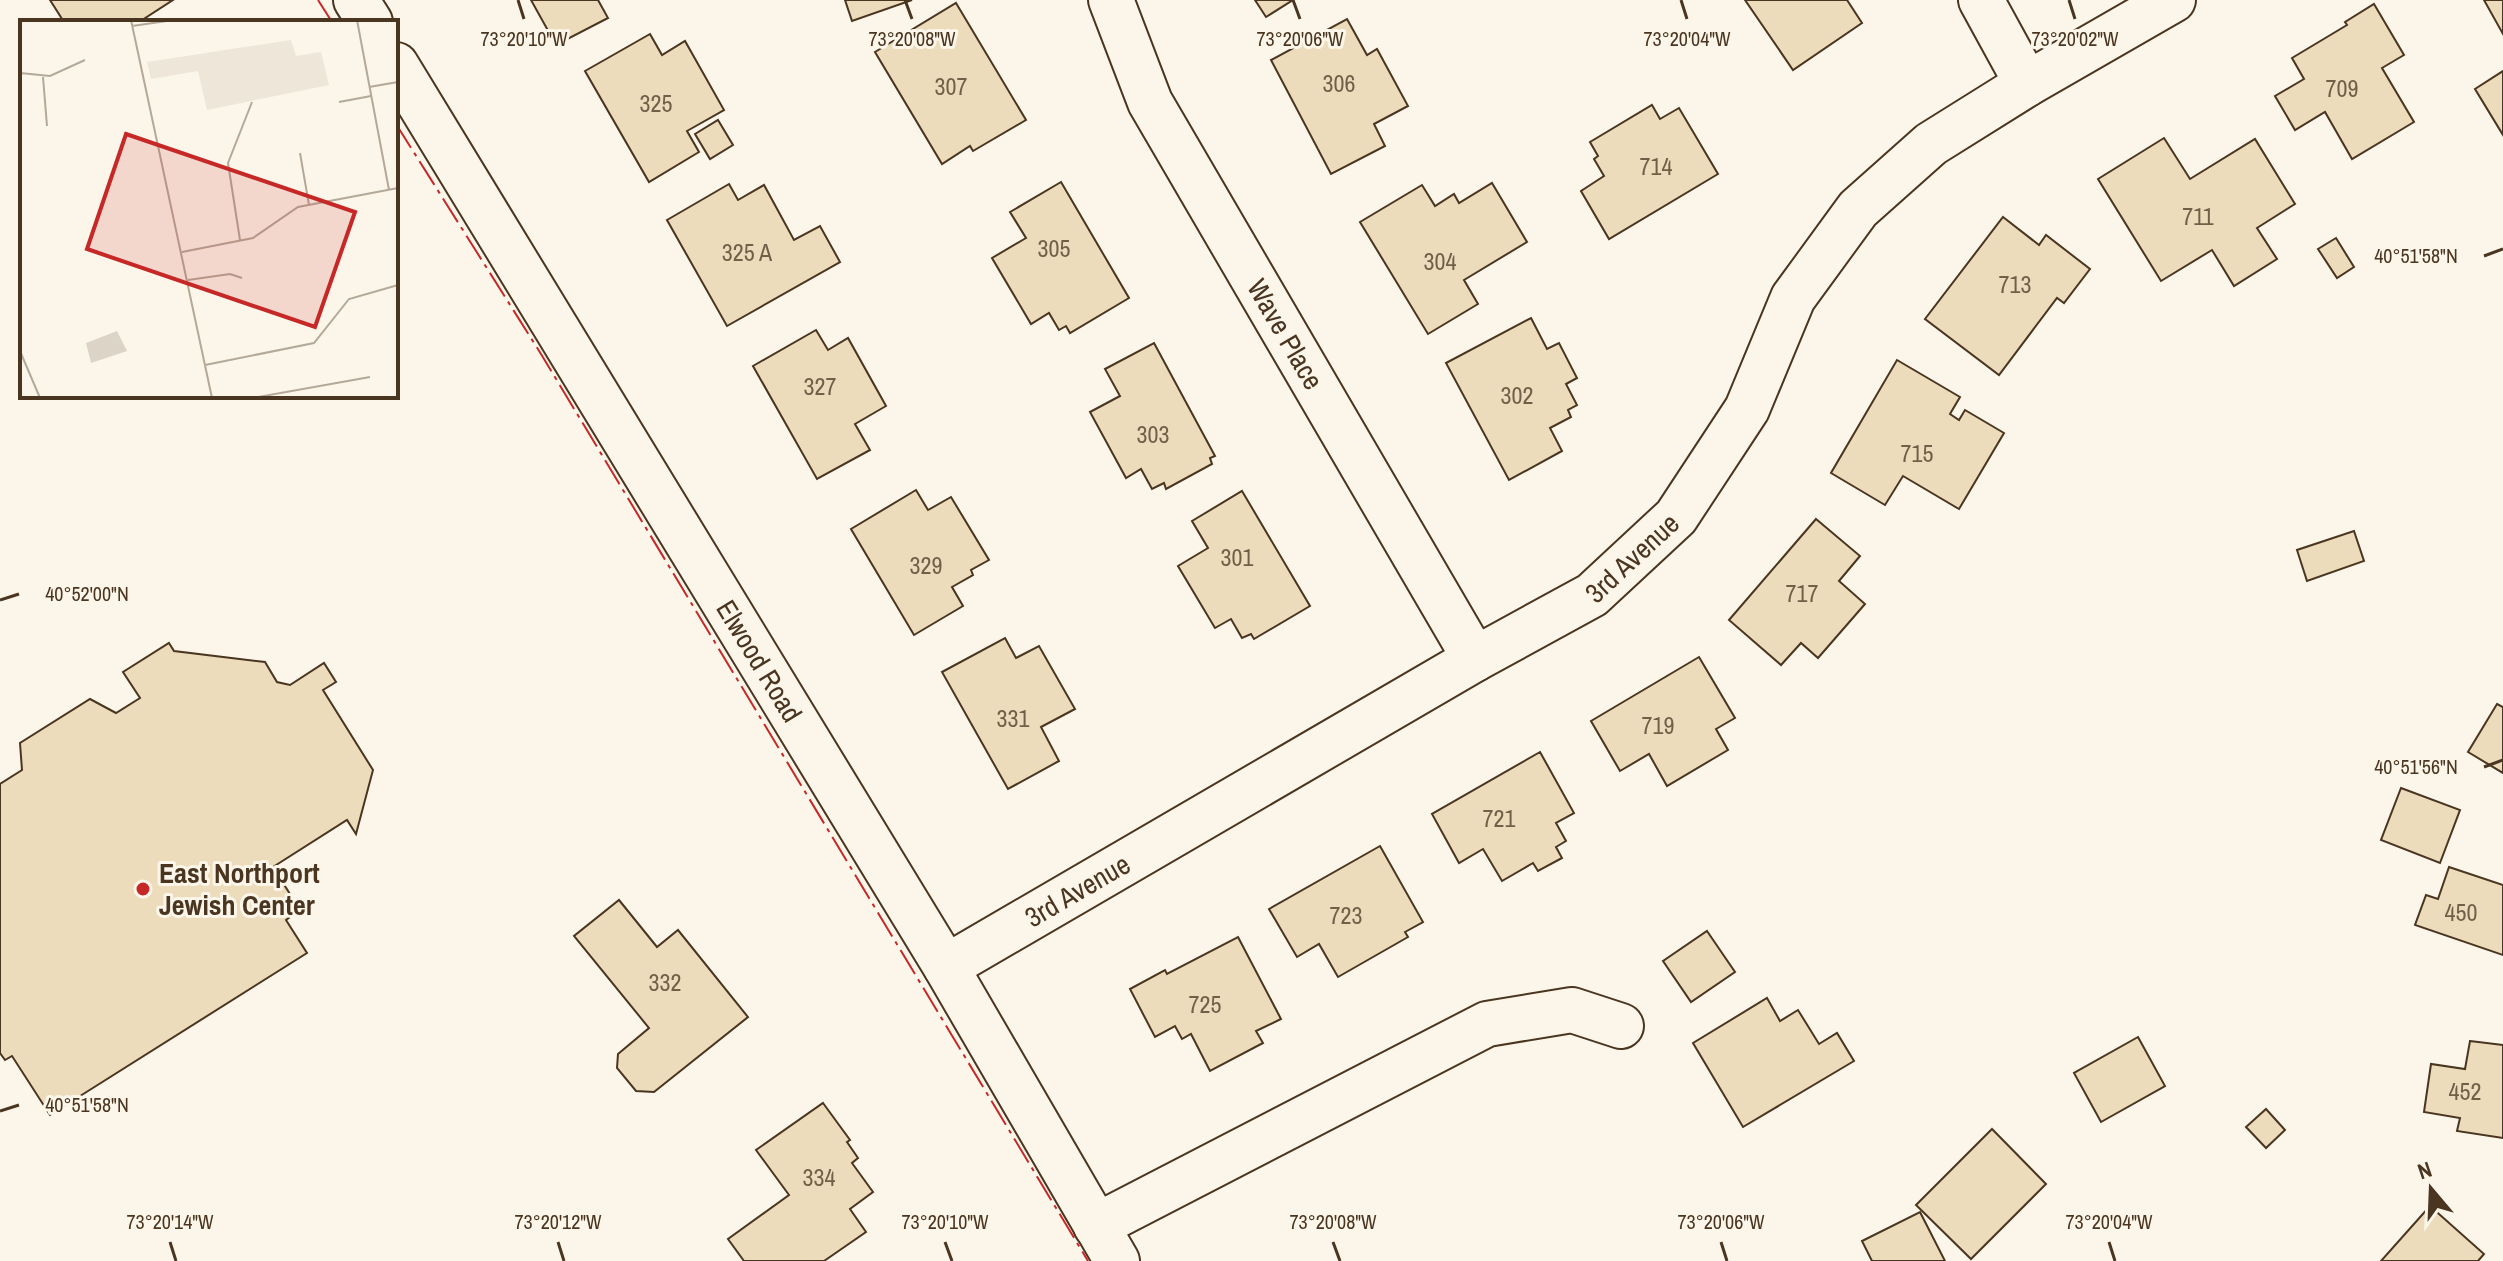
<svg xmlns="http://www.w3.org/2000/svg" width="2503" height="1261" font-family="'Archivo Narrow',sans-serif">
	<rect width="100%" height="100%" fill="#fbf6e9"/>
	<!-- building -->
	<g fill="#ecdcbc" stroke="#4a3520" stroke-width="2">
		<path d="M 50,0 L 173,0 L 139,22 L 64,22 Z"/>
		<path d="M 531,0 L 598,0 L 608,18 L 556,45 Z"/>
		<path d="M 845,0 L 912,0 L 852,21 Z"/>
		<path d="M 1255,0 L 1293,0 L 1266,17 Z"/>
		<path d="M 1745,0 L 1847,0 L 1862,23 L 1793,70 Z"/>
		<path d="M 2484,0 L 2503,0 L 2503,34 Z"/>
		<path d="M 956,3 L 1026,120 L 973,151 L 970,146 L 942,164 L 875,52 Z"/>
		<path d="M 2374,4 L 2404,55 L 2382,68 L 2414,122 L 2352,159 L 2325,112 L 2295,130 L 2275,96 L 2304,79 L 2292,58 L 2347,25 L 2345,22 Z"/>
		<path d="M 1347,19 L 1367,55 L 1377,49 L 1408,106 L 1374,124 L 1385,146 L 1331,174 L 1271,60 Z"/>
		<path d="M 650,34 L 662,55 L 685,41 L 724,110 L 687,131 L 699,152 L 649,182 L 585,71 Z"/>
		<path d="M 2503,71 L 2503,135 L 2475,89 Z"/>
		<path d="M 1652,105 L 1660,119 L 1679,108 L 1718,174 L 1609,239 L 1581,191 L 1604,176 L 1594,159 L 1598,156 L 1590,142 Z"/>
		<path d="M 718,120 L 733,145 L 710,159 L 695,134 Z"/>
		<path d="M 2164,138 L 2190,179 L 2255,139 L 2295,204 L 2257,228 L 2277,259 L 2234,286 L 2212,250 L 2161,281 L 2098,179 Z"/>
		<path d="M 1061,182 L 1129,298 L 1070,333 L 1066,326 L 1059,330 L 1049,313 L 1031,324 L 992,258 L 1026,238 L 1010,212 Z"/>
		<path d="M 1492,183 L 1527,242 L 1464,280 L 1478,304 L 1428,334 L 1360,222 L 1422,185 L 1435,206 L 1454,194 L 1459,203 Z"/>
		<path d="M 729,184 L 738,200 L 764,185 L 794,240 L 820,226 L 840,262 L 727,326 L 667,220 Z"/>
		<path d="M 2003,217 L 2039,245 L 2046,235 L 2090,269 L 2064,303 L 2057,298 L 1999,375 L 1925,319 Z"/>
		<path d="M 2336,238 L 2354,267 L 2337,278 L 2318,249 Z"/>
		<path d="M 1531,318 L 1547,349 L 1559,343 L 1577,378 L 1566,384 L 1577,405 L 1568,410 L 1571,417 L 1550,428 L 1562,451 L 1509,480 L 1446,363 Z"/>
		<path d="M 816,330 L 828,350 L 848,338 L 886,406 L 855,424 L 870,450 L 817,479 L 753,366 Z"/>
		<path d="M 1154,343 L 1215,456 L 1210,458 L 1212,464 L 1166,489 L 1164,483 L 1152,489 L 1141,469 L 1126,478 L 1090,412 L 1120,396 L 1105,369 Z"/>
		<path d="M 1897,360 L 1960,397 L 1950,414 L 1959,420 L 1965,410 L 2004,433 L 1959,509 L 1903,476 L 1885,505 L 1831,473 Z"/>
		<path d="M 916,490 L 928,510 L 951,497 L 989,560 L 971,570 L 973,575 L 952,587 L 963,606 L 914,635 L 851,529 Z"/>
		<path d="M 1242,491 L 1310,606 L 1254,639 L 1251,634 L 1242,638 L 1231,619 L 1215,628 L 1178,566 L 1208,548 L 1192,521 Z"/>
		<path d="M 1816,519 L 1860,556 L 1839,581 L 1865,604 L 1818,658 L 1801,643 L 1781,665 L 1729,620 Z"/>
		<path d="M 2354,531 L 2364,561 L 2307,581 L 2297,550 Z"/>
		<path d="M 1005,638 L 1016,658 L 1039,646 L 1075,709 L 1041,727 L 1059,761 L 1008,789 L 942,672 Z"/>
		<path d="M 169,643 L 174,651 L 265,662 L 277,682 L 290,685 L 324,663 L 336,682 L 323,690 L 373,770 L 356,834 L 347,820 L 273,867 L 300,910 L 286,920 L 307,953 L 50,1115 L 12,1056 L 5,1060 L 0,1053 L 0,784 L 22,770 L 20,743 L 90,699 L 116,713 L 140,698 L 123,672 Z"/>
		<path d="M 1699,657 L 1735,718 L 1716,729 L 1728,750 L 1667,786 L 1649,754 L 1620,771 L 1591,721 Z"/>
		<path d="M 2497,704 L 2503,707 L 2503,773 L 2468,752 Z"/>
		<path d="M 1540,752 L 1574,813 L 1556,823 L 1566,841 L 1556,847 L 1562,858 L 1538,871 L 1533,863 L 1502,881 L 1483,849 L 1459,863 L 1432,814 Z"/>
		<path d="M 2401,788 L 2460,810 L 2440,863 L 2381,840 Z"/>
		<path d="M 1380,846 L 1423,922 L 1405,932 L 1408,937 L 1338,977 L 1319,944 L 1297,957 L 1269,909 Z"/>
		<path d="M 2449,867 L 2503,885 L 2503,955 L 2415,925 L 2426,895 L 2438,899 Z"/>
		<path d="M 619,900 L 657,947 L 678,930 L 748,1017 L 654,1092 L 636,1091 L 617,1068 L 618,1054 L 649,1028 L 574,936 Z"/>
		<path d="M 1707,931 L 1735,972 L 1691,1002 L 1663,961 Z"/>
		<path d="M 1238,937 L 1281,1019 L 1256,1031 L 1263,1043 L 1210,1071 L 1191,1034 L 1182,1039 L 1175,1026 L 1155,1037 L 1130,989 L 1165,970 L 1167,974 Z"/>
		<path d="M 1767,998 L 1780,1021 L 1798,1010 L 1819,1044 L 1837,1033 L 1854,1061 L 1743,1127 L 1693,1043 Z"/>
		<path d="M 2138,1037 L 2165,1086 L 2101,1122 L 2074,1073 Z"/>
		<path d="M 2470,1041 L 2503,1045 L 2503,1138 L 2457,1131 L 2460,1118 L 2424,1112 L 2431,1064 L 2465,1069 Z"/>
		<path d="M 823,1103 L 850,1140 L 847,1142 L 858,1158 L 852,1163 L 873,1192 L 850,1209 L 866,1232 L 824,1261 L 744,1261 L 728,1239 L 789,1195 L 756,1150 Z"/>
		<path d="M 2266,1109 L 2285,1130 L 2266,1148 L 2246,1127 Z"/>
		<path d="M 1992,1129 L 2046,1184 L 1971,1259 L 1916,1205 Z"/>
		<path d="M 2430,1206 L 2484,1254 L 2478,1261 L 2381,1261 Z"/>
		<path d="M 1920,1212 L 1945,1261 L 1872,1261 L 1862,1241 Z"/>
	</g>
	<g fill="none" stroke-linecap="round" stroke-linejoin="round">
		<defs>
			<g id="minor">
				<path id="s1" d="M 1111,0 L 1150,102 L 1475,659"/>
				<path d="M 1981,0 L 2027,84"/>
				<path id="s2" d="M 946,967 L 1475,659 L 1592,595 L 1676,517 L 1747,409 L 1793,298 L 1858,209 L 1931,144 L 2027,84 L 2173,0"/>
				<path d="M 1096,1226 L 1487,1024 L 1572,1010 L 1621,1026"/>
			</g>
			<g id="major">
				<path d="M 356,0 L 370,22"/>
				<path id="s3" d="M 396,65 L 946,967 L 1117,1261"/>
			</g>
		</defs>
		<!-- minor casing -->
		<use href="#minor" stroke="#4a3520" stroke-width="48"/>
		<!-- major casing -->
		<use href="#major" stroke="#4a3520" stroke-width="48"/>
		<!-- minor -->
		<use href="#minor" stroke="#fbf6e9" stroke-width="44"/>
		<!-- major -->
		<use href="#major" stroke="#fbf6e9" stroke-width="44"/>
		<!-- power -->
		<g stroke="#c62828" stroke-width="2" stroke-dasharray="28 6 4 6" stroke-linecap="butt">
			<path d="M 318,0 L 332,22"/>
			<path d="M 396,124 L 541,354 L 1088,1261"/>
		</g>
	</g>
	<!-- ticks -->
	<path fill="none" stroke="#4a3520" stroke-width="3" d="M 518,0 L 524,19M 905,0 L 912,19M 1293,0 L 1300,19M 1681,0 L 1687,19M 2069,0 L 2075,19M 2484,256 L 2503,249M 0,600 L 19,594M 2484,767 L 2503,760M 0,1111 L 19,1105M 170,1242 L 176,1261M 558,1242 L 564,1261M 945,1242 L 952,1261M 1333,1242 L 1340,1261M 1721,1242 L 1727,1261M 2109,1242 L 2115,1261"/>
	<!-- markers -->
	<circle fill="#c62828" stroke="#fbf6e9" stroke-width="3" cx="143" cy="889" r="8"/>
	<g text-anchor="middle" dominant-baseline="central" stroke-width="6" stroke-linejoin="round" paint-order="stroke">
		<!-- number labels -->
		<g font-size="24" fill="#725f47">
			<text x="1339" y="83">306</text>
			<text x="951" y="86">307</text>
			<text x="2342" y="88">709</text>
			<text x="656" y="103">325</text>
			<text x="1656" y="166">714</text>
			<text x="2198" y="216">711</text>
			<text x="1054" y="248">305</text>
			<text x="747" y="252">325 A</text>
			<text x="1440" y="261">304</text>
			<text x="2015" y="284">713</text>
			<text x="820" y="386">327</text>
			<text x="1517" y="395">302</text>
			<text x="1153" y="434">303</text>
			<text x="1917" y="453">715</text>
			<text x="1237" y="557">301</text>
			<text x="926" y="565">329</text>
			<text x="1802" y="593">717</text>
			<text x="1013" y="718">331</text>
			<text x="1658" y="725">719</text>
			<text x="1499" y="818">721</text>
			<text x="2461" y="912">450</text>
			<text x="1346" y="915">723</text>
			<text x="665" y="982">332</text>
			<text x="1205" y="1004">725</text>
			<text x="2465" y="1091">452</text>
			<text x="819" y="1177">334</text>
		</g>
		<!-- street labels -->
		<g font-size="28" fill="#4a3520" stroke="#fbf6e9">
			<text stroke="none"><textPath href="#s1" startOffset="378">Wave Place</textPath></text>
			<text stroke="none"><textPath href="#s2" startOffset="800">3rd Avenue</textPath></text>
			<text stroke="none"><textPath href="#s3" startOffset="698">Elwood Road</textPath></text>
			<text stroke="none"><textPath href="#s2" startOffset="152">3rd Avenue</textPath></text>
		</g>
		<!-- poi labels -->
		<g font-size="28" font-weight="bold" fill="#4a3520" stroke="#fbf6e9" text-anchor="start">
			<text x="159" y="873">East Northport<tspan x="159" dy="32">Jewish Center</tspan></text>
		</g>
	</g>
	<!-- overview -->
	<g transform="translate(20 20)">
		<rect width="378" height="378" fill="#fbf6e9"/>
		<path d="M 271,20 L 276,36 L 301,32 L 309,65 L 187,90 L 178,51 L 131,59 L 127,42 Z" fill="#ede6d9"/>
		<path d="M 97,311 L 107,331 L 71,343 L 66,323 Z" fill="#dcd4c6"/>
		<path fill="none" stroke="#b4a999" stroke-width="2" d="M 111,0 L 192,378M 337,0 L 369,170M 112,6 L 154,0M 0,53 L 30,56 L 65,40M 23,57 L 27,106M 349,67 L 378,62M 319,82 L 351,76M 280,133 L 289,185M 220,220 L 208,143 L 232,82M 162,232 L 233,218 L 278,187 L 378,168M 168,260 L 210,254 L 222,258M 0,331 L 20,378M 185,345 L 294,323 L 329,279 L 378,265M 233,378 L 350,357"/>
		<path fill="#c62828" fill-opacity="0.15" stroke="#c62828" stroke-width="4" d="M 106,114 L 335,192 L 295,307 L 67,229 Z"/>
		<rect width="378" height="378" fill="none" stroke="#4a3520" stroke-width="4"/>
	</g>
	<g font-size="20" text-anchor="middle" fill="#4a3520" stroke="#fbf6e9" stroke-width="6" stroke-linejoin="round" paint-order="stroke">
		<text x="524" y="46">73°20'10"W</text>
		<text x="912" y="46">73°20'08"W</text>
		<text x="1300" y="46">73°20'06"W</text>
		<text x="1687" y="46">73°20'04"W</text>
		<text x="2075" y="46">73°20'02"W</text>
		<text x="2416" y="263">40°51'58"N</text>
		<text x="87" y="601">40°52'00"N</text>
		<text x="2416" y="774">40°51'56"N</text>
		<text x="87" y="1112">40°51'58"N</text>
		<text x="170" y="1229">73°20'14"W</text>
		<text x="558" y="1229">73°20'12"W</text>
		<text x="945" y="1229">73°20'10"W</text>
		<text x="1333" y="1229">73°20'08"W</text>
		<text x="1721" y="1229">73°20'06"W</text>
		<text x="2109" y="1229">73°20'04"W</text>
	</g>
	<!-- north arrow -->
	<g transform="translate(2431 1189) rotate(341)" stroke="#fbf6e9" stroke-width="6" paint-order="stroke">
	<path d="M0-6L14 30L0 20L-14 30Z" fill="#4a3520"/>
	<text y="-12" font-size="22" font-weight="bold" text-anchor="middle" fill="#4a3520">N</text>
	</g>
</svg>
